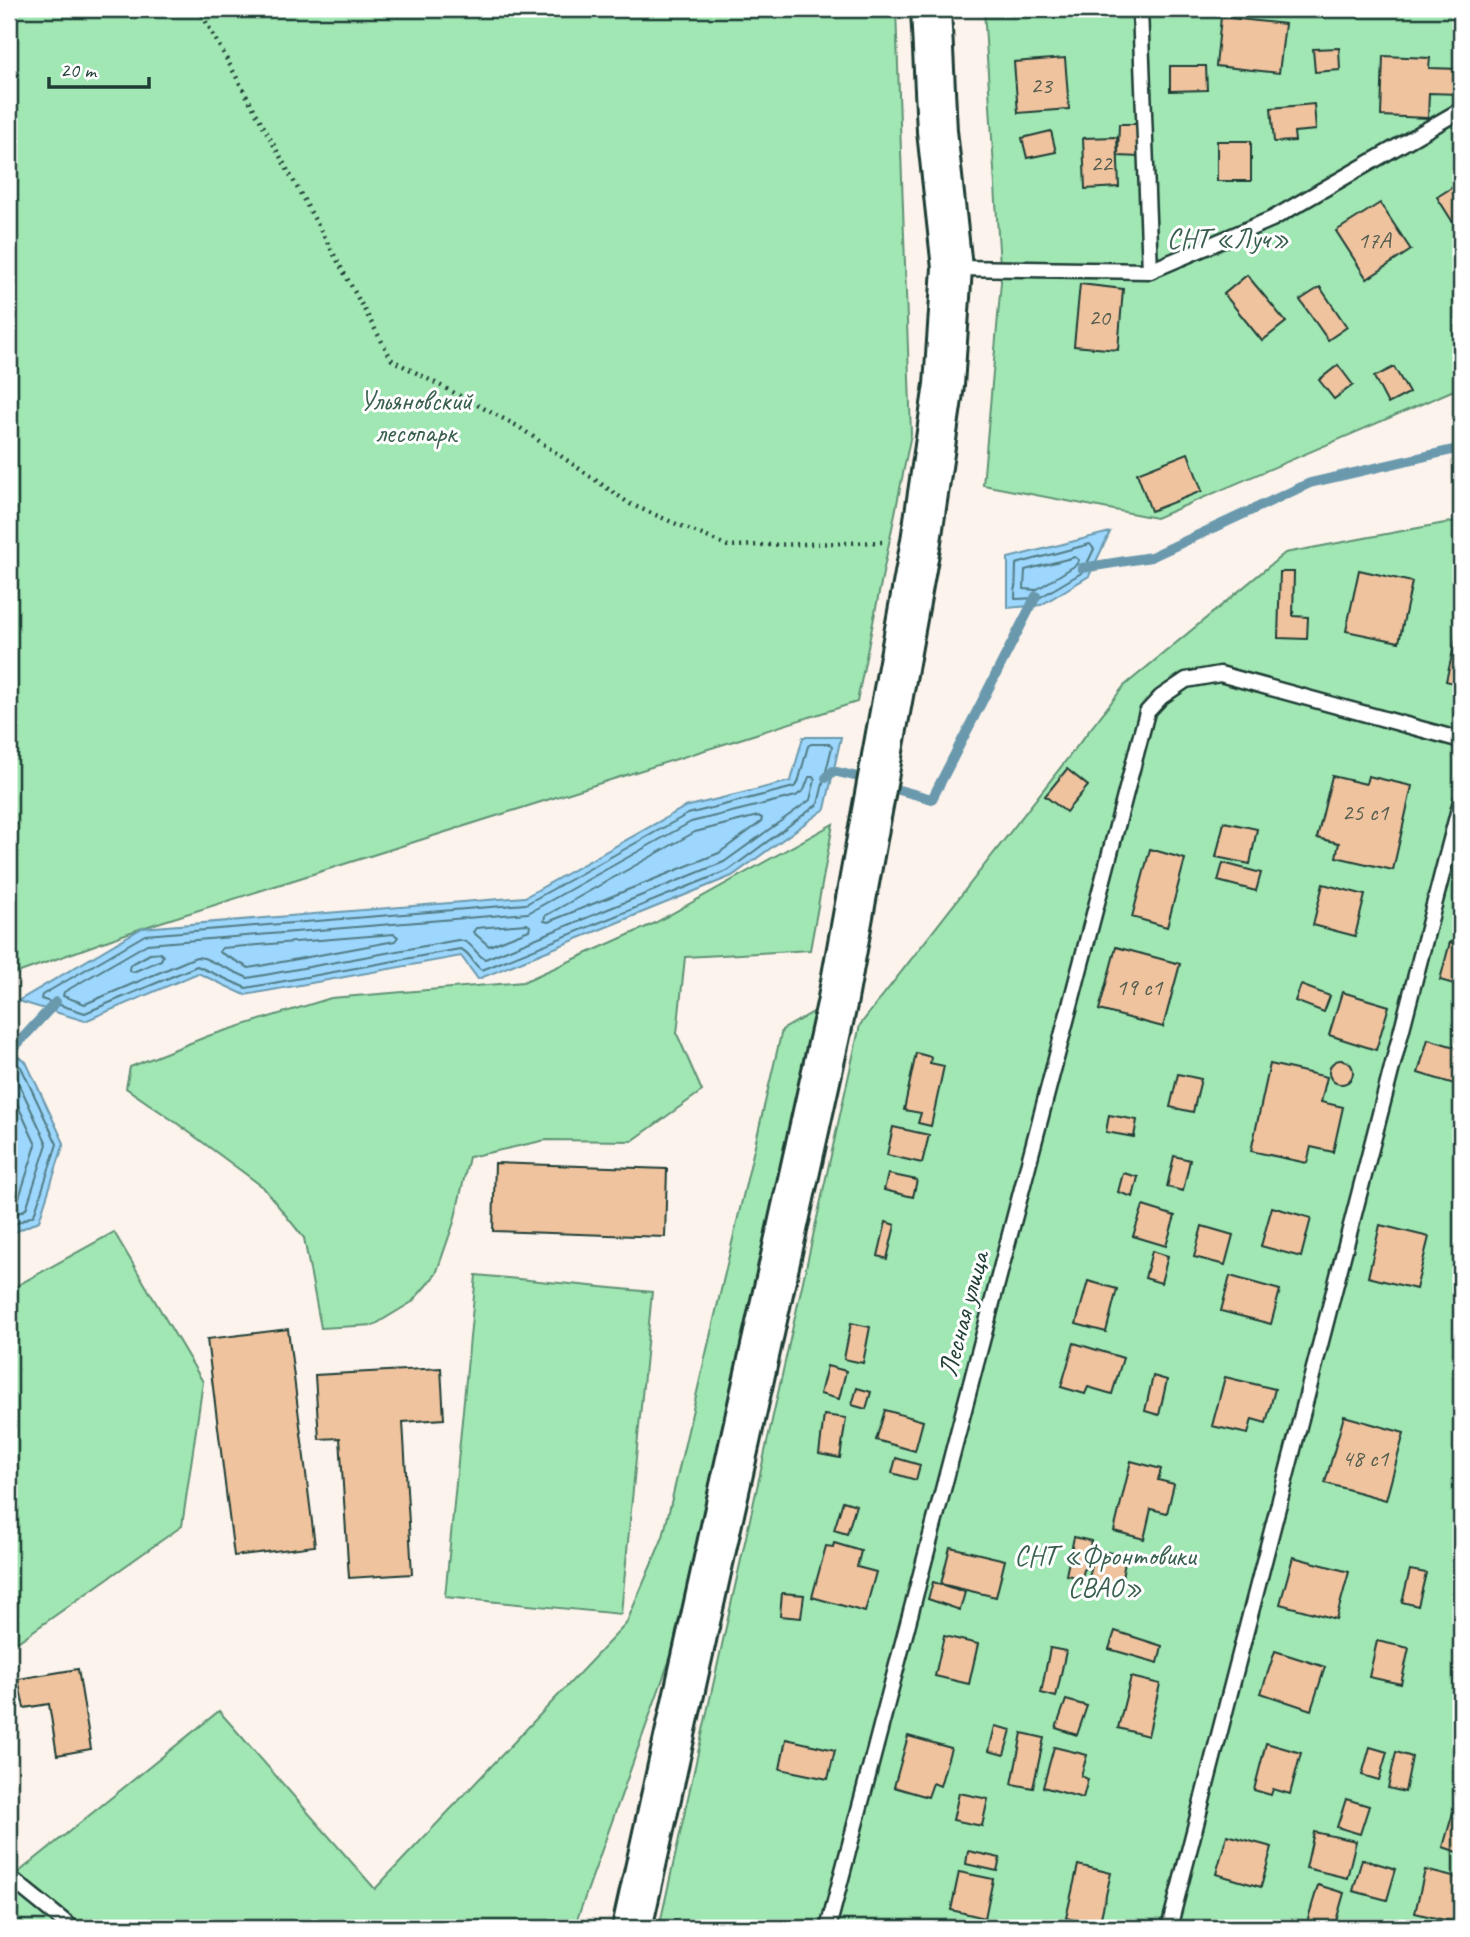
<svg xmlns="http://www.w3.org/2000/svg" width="1470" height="1937" font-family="Caveat,sans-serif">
	<rect width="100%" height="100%" fill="#fcf3ec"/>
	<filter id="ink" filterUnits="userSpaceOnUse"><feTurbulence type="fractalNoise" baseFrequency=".0143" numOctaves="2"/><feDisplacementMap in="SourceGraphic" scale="14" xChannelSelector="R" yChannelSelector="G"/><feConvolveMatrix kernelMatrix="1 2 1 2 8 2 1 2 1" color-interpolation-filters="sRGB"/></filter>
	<g filter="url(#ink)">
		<!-- green -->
		<g fill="#a1e7b4" stroke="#609274" stroke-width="2">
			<path d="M 9,9 L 896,9 L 911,434 L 857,702 L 142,928 L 9,976 Z"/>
			<path d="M 984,9 L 1461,9 L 1461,387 L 1156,518 L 983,485 L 1001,282 Z"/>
			<path d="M 1461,520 L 1461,1928 L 659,1928 L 860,1025 L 1124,686 L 1285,553 Z"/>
			<path d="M 833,824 L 810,950 L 685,957 L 677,1034 L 702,1091 L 632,1141 L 546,1140 L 469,1157 L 454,1222 L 436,1274 L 412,1302 L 374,1325 L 321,1328 L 304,1238 L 263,1187 L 178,1124 L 126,1088 L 130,1067 L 208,1036 L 331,998 L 523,982 L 653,924 Z"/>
			<path d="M 815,1011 L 672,1653 L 574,1928 L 9,1928 L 9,1880 L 219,1711 L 375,1889 L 626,1624 L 663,1537 L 782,1030 Z"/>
			<path d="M 114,1232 L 203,1382 L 182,1526 L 9,1648 L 9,1290 Z"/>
			<path d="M 476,1275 L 652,1292 L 621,1614 L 445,1597 Z"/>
		</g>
		<!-- water -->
		<g fill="#9dd7fd" stroke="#6b99ad" stroke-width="2">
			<path d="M 1110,532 L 1089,576 L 1041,605 L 1008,608 L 1008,558 Z"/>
			<path d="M 803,737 L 841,737 L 825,809 L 732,876 L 478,979 L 461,956 L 245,995 L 198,973 L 85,1021 L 18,1001 L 142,928 L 525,897 L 685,807 L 791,781 Z"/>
			<path d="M 9,1050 L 26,1062 L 64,1143 L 39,1221 L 9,1235 Z"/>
		</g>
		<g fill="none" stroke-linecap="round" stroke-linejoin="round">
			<!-- shore -->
			<g stroke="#517b84" stroke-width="2">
				<path d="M 1090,544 L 1094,549 L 1083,572 L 1039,598 L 1015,599 L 1016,564 Z"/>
				<path d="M 1075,557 L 1079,560 L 1076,565 L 1036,590 L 1024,589 L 1025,570 Z"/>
				<path d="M 811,744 L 829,744 L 832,747 L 818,804 L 729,870 L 482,970 C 473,966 471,952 460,949 L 246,988 L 197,966 L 85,1013 L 41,999 L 42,995 L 145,935 L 526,904 L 688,814 L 794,787 L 798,783 L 808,746 Z"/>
				<path d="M 809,777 L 813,777 L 815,780 L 810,800 L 724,862 L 485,959 C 474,954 473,941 458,940 L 248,978 L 204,958 L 196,957 L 85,1004 L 63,996 L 64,992 L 147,944 L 528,913 L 691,822 L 796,796 L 804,790 Z"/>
				<path d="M 758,816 L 762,818 L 761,822 L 719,853 L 548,922 L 544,921 L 545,916 L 695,832 Z"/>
				<path d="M 527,924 L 530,926 L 529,930 L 489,946 L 473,932 L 476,928 Z"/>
				<path d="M 394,934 L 398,937 L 395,941 L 249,968 L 219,952 L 222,948 Z"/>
				<path d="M 160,953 L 163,956 L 161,960 L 133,972 L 129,970 L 130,965 L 150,954 Z"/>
				<path d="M 9,1058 L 21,1067 L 57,1144 L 34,1215 L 9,1227"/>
				<path d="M 9,1069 L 14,1073 L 47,1144 L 26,1209 L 9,1218"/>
				<path d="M 9,1086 L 36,1145 L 18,1201 L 9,1206"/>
			</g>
			<!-- stream -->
			<g stroke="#6b99ad" stroke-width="10">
				<path d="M 1082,568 L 1151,557 L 1310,483 L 1461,448"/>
				<path d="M 826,778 L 833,771 L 854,776"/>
				<path d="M 899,790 L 932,799 L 1036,596"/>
				<path d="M 9,1053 L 56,1002"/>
			</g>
		</g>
		<!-- building -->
		<g fill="#f0c39f" stroke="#1f3d34" stroke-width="2">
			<path d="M 1221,17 L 1285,24 L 1279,73 L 1216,66 Z"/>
			<path d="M 1339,48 L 1340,70 L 1315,72 L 1313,49 Z"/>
			<path d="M 1383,56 L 1430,58 L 1429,68 L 1460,69 L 1459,94 L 1429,93 L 1428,118 L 1381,116 Z"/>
			<path d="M 1065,58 L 1069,109 L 1018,113 L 1014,62 Z"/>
			<path d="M 1170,66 L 1206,66 L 1207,90 L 1170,91 Z"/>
			<path d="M 1314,104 L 1316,130 L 1294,132 L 1295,141 L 1274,142 L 1271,108 Z"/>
			<path d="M 1119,124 L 1141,124 L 1140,157 L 1118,156 Z"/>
			<path d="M 1051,131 L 1056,152 L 1027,158 L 1022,138 Z"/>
			<path d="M 1117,137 L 1119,187 L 1085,189 L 1083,138 Z"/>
			<rect x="1217" y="141" width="34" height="40"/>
			<path d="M 1461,182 L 1461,230 L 1459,232 L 1437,197 Z"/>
			<path d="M 1380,203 L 1411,250 L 1367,279 L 1336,231 Z"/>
			<path d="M 1247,275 L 1286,322 L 1262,341 L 1224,294 Z"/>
			<path d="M 1080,284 L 1123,289 L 1118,350 L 1074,346 Z"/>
			<path d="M 1320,287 L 1347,327 L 1328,340 L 1300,300 Z"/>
			<path d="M 1338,365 L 1353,385 L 1334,399 L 1319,380 Z"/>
			<path d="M 1394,367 L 1409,393 L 1388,404 L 1374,377 Z"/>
			<path d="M 1188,453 L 1202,491 L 1151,511 L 1137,473 Z"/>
			<path d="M 1359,570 L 1412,582 L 1399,642 L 1346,631 Z"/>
			<path d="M 1280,572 L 1294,572 L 1293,616 L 1308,617 L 1307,639 L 1278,638 Z"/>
			<path d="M 1457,634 L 1461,635 L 1461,685 L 1446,681 Z"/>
			<path d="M 1067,769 L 1088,786 L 1066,812 L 1045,796 Z"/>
			<path d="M 1332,776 L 1366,784 L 1368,776 L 1412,786 L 1393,870 L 1336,857 L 1339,843 L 1317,838 Z"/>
			<path d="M 1224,822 L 1257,829 L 1250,864 L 1216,857 Z"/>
			<path d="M 1150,849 L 1185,859 L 1167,927 L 1132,917 Z"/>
			<path d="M 1223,863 L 1261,873 L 1256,891 L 1218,881 Z"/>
			<path d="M 1323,884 L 1365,895 L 1355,936 L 1313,925 Z"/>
			<path d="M 1450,942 L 1461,945 L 1461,986 L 1440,980 Z"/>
			<path d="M 1116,947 L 1180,964 L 1163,1027 L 1099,1010 Z"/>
			<path d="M 1301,985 L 1330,996 L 1324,1012 L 1295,1001 Z"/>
			<path d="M 1342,992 L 1389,1006 L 1376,1050 L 1329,1035 Z"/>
			<path d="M 1428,1039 L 1461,1049 L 1461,1086 L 1418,1073 Z"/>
			<path d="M 916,1053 L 931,1057 L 930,1063 L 944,1066 L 931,1126 L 918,1123 L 921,1113 L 904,1110 Z"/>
			<circle cx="1341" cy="1072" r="12"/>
			<path d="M 1270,1064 L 1327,1077 L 1321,1102 L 1343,1107 L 1333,1152 L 1311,1147 L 1307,1163 L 1251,1151 Z"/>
			<path d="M 1178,1074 L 1201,1079 L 1193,1112 L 1170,1107 Z"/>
			<path d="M 1109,1115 L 1137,1120 L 1134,1137 L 1106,1132 Z"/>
			<path d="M 893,1127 L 929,1135 L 922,1163 L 887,1155 Z"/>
			<path d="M 1174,1156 L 1190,1160 L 1183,1191 L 1167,1187 Z"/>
			<path d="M 495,1163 L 667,1169 L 665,1237 L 493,1231 Z"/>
			<path d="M 1123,1173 L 1138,1177 L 1133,1197 L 1118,1192 Z"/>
			<path d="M 888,1174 L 917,1180 L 913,1197 L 884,1190 Z"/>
			<path d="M 1143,1206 L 1175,1216 L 1166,1246 L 1133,1236 Z"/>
			<path d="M 1272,1207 L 1311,1218 L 1301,1257 L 1261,1246 Z"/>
			<path d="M 886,1222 L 895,1225 L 887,1259 L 878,1256 Z"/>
			<path d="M 1380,1225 L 1429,1237 L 1416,1289 L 1368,1277 Z"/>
			<path d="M 1202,1226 L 1233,1235 L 1225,1265 L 1194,1257 Z"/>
			<path d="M 1152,1251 L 1168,1256 L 1161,1283 L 1145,1278 Z"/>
			<path d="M 1230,1276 L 1280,1290 L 1271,1324 L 1221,1311 Z"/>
			<path d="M 1088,1281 L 1117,1289 L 1106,1332 L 1076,1324 Z"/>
			<path d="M 851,1323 L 870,1327 L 863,1363 L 844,1359 Z"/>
			<path d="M 288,1329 L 315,1546 L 234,1556 L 207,1339 Z"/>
			<path d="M 1074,1343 L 1123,1358 L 1112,1394 L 1088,1387 L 1085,1394 L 1061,1387 Z"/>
			<path d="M 827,1366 L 846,1371 L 839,1399 L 820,1394 Z"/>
			<path d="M 441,1368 L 444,1419 L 403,1422 L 412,1574 L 349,1578 L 340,1438 L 319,1439 L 315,1375 Z"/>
			<path d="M 1153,1376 L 1167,1380 L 1159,1415 L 1145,1411 Z"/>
			<path d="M 1225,1377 L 1275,1389 L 1266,1423 L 1252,1419 L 1248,1434 L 1212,1426 Z"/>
			<path d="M 857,1388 L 871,1392 L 866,1409 L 852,1405 Z"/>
			<path d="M 885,1410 L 923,1421 L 915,1451 L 876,1440 Z"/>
			<path d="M 824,1415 L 846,1418 L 840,1458 L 819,1454 Z"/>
			<path d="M 1344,1416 L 1404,1433 L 1386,1500 L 1325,1483 Z"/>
			<path d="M 896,1458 L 920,1465 L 916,1480 L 892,1473 Z"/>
			<path d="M 1131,1461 L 1161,1469 L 1158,1480 L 1174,1484 L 1167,1513 L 1151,1509 L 1144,1539 L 1114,1531 Z"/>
			<path d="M 843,1501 L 856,1505 L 847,1534 L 834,1530 Z"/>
			<path d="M 1074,1537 L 1091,1541 L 1082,1578 L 1066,1575 Z"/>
			<path d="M 834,1543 L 861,1551 L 857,1567 L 876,1572 L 865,1612 L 812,1597 L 826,1546 L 833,1547 Z"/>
			<path d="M 950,1547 L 1005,1560 L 996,1597 L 941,1584 Z"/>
			<path d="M 1096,1549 L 1126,1557 L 1119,1593 L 1087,1586 Z"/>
			<path d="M 1293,1557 L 1349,1572 L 1336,1619 L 1280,1604 Z"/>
			<path d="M 1410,1570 L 1426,1573 L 1418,1606 L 1402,1602 Z"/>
			<path d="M 933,1582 L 965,1592 L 960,1610 L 928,1599 Z"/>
			<path d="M 782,1593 L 804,1595 L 801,1618 L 780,1616 Z"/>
			<path d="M 1115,1631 L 1162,1646 L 1158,1663 L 1109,1649 Z"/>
			<path d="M 944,1636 L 978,1644 L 969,1684 L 935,1676 Z"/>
			<path d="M 1377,1641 L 1409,1648 L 1401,1684 L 1369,1677 Z"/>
			<path d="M 1050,1648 L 1066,1651 L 1056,1697 L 1041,1693 Z"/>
			<path d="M 1275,1651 L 1325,1667 L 1311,1710 L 1261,1693 Z"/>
			<path d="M 78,1669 L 91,1749 L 57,1755 L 49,1704 L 24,1708 L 18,1679 Z"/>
			<path d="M 1131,1677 L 1160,1684 L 1148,1736 L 1118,1728 Z"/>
			<path d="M 1066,1700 L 1087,1706 L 1077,1735 L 1056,1728 Z"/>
			<path d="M 995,1726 L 1011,1730 L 1004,1755 L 989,1751 Z"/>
			<path d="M 1022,1733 L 1044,1738 L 1033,1788 L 1012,1784 Z"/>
			<path d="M 908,1736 L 951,1748 L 940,1786 L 933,1783 L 928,1797 L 894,1787 Z"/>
			<path d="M 786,1739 L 835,1750 L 828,1779 L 780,1769 Z"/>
			<path d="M 1266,1743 L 1301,1753 L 1290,1794 L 1273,1789 L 1271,1795 L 1254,1790 Z"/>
			<path d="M 1054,1747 L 1087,1755 L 1081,1776 L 1088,1779 L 1083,1798 L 1043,1787 Z"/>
			<path d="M 1370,1747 L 1387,1752 L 1379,1780 L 1362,1775 Z"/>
			<path d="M 1396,1752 L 1412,1757 L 1405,1792 L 1388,1788 Z"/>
			<path d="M 959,1793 L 988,1799 L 982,1826 L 953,1820 Z"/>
			<path d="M 1346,1799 L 1369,1806 L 1360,1834 L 1337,1827 Z"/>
			<path d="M 1454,1809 L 1461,1811 L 1461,1853 L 1443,1847 Z"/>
			<path d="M 1314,1832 L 1356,1841 L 1347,1878 L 1306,1868 Z"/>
			<path d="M 1227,1835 L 1272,1847 L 1261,1887 L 1216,1874 Z"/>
			<path d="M 968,1851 L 1000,1858 L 997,1871 L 966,1864 Z"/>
			<path d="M 1362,1859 L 1396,1869 L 1387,1900 L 1353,1891 Z"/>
			<path d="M 1078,1865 L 1111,1873 L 1099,1926 L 1066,1918 Z"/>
			<path d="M 1425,1870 L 1461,1879 L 1461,1924 L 1415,1913 Z"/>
			<path d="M 959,1872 L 993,1879 L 985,1918 L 951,1910 Z"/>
			<path d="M 1318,1885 L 1344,1893 L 1334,1928 L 1307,1922 Z"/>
			<path d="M 932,1922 L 942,1924 L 941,1928 L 931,1928 Z"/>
			<path d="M 1182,1924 L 1203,1928 L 1181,1928 Z"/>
		</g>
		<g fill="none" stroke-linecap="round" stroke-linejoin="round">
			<defs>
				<g id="lane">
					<path d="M 1140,9 L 1150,271"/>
					<path d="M 953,268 L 1150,271 L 1272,219 L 1461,110"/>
					<path d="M 9,1877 L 72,1928"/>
					<path d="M 828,1928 L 1147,712 L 1161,697 L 1186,680 L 1220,674 L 1461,740"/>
					<path d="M 1169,1928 L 1461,801"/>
				</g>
				<path id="secondary" d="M 632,1928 L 837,1004 L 921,541 L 944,385 L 952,268 L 937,131 L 931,9"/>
			</defs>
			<!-- lane casing -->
			<use href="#lane" stroke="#1f3d34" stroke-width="19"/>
			<!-- secondary casing -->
			<use href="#secondary" stroke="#1f3d34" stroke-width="44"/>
			<!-- path -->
			<path stroke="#1f3d34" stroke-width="4.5" stroke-dasharray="2 5" stroke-linecap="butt" d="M 199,9 L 392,360 L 519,427 L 630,504 L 728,546 L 885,542"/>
			<!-- lane -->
			<use href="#lane" stroke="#fff" stroke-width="14"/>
			<!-- secondary -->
			<use href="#secondary" stroke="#fff" stroke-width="38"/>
		</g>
	</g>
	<g text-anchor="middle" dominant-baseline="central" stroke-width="6" stroke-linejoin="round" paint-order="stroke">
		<!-- number labels -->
		<g font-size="24" fill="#535e4f">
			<text x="1041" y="85">23</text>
			<text x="1101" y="163">22</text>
			<text x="1374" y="240">17А</text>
			<text x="1099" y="317">20</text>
			<text x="1365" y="812">25 с1</text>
			<text x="1139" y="987">19 с1</text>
			<text x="1365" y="1458">48 с1</text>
		</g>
		<!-- park labels -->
		<g font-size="28" fill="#395f4e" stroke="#fff">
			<text x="1228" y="238">СНТ «Луч»</text>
			<text x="416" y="400">Ульяновский<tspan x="416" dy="32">лесопарк</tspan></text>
			<text x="1105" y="1555">СНТ «Фронтовики<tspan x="1105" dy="32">СВАО»</tspan></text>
		</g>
		<!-- street labels -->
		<g font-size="28" fill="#1f3d34" stroke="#fff">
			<text transform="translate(963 1314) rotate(-75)">Лесная улица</text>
		</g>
	</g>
	<!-- margin -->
	<rect width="1470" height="1937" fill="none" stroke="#fff" stroke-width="35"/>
	<rect x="18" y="18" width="1435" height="1902" fill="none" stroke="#1f3d34" stroke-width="2.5" filter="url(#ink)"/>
	<!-- scale -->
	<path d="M49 77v10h100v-10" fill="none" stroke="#1f3d34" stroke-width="3.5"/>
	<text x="60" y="77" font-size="21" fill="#1f3d34" stroke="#ffffff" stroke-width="5" paint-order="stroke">20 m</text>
</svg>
